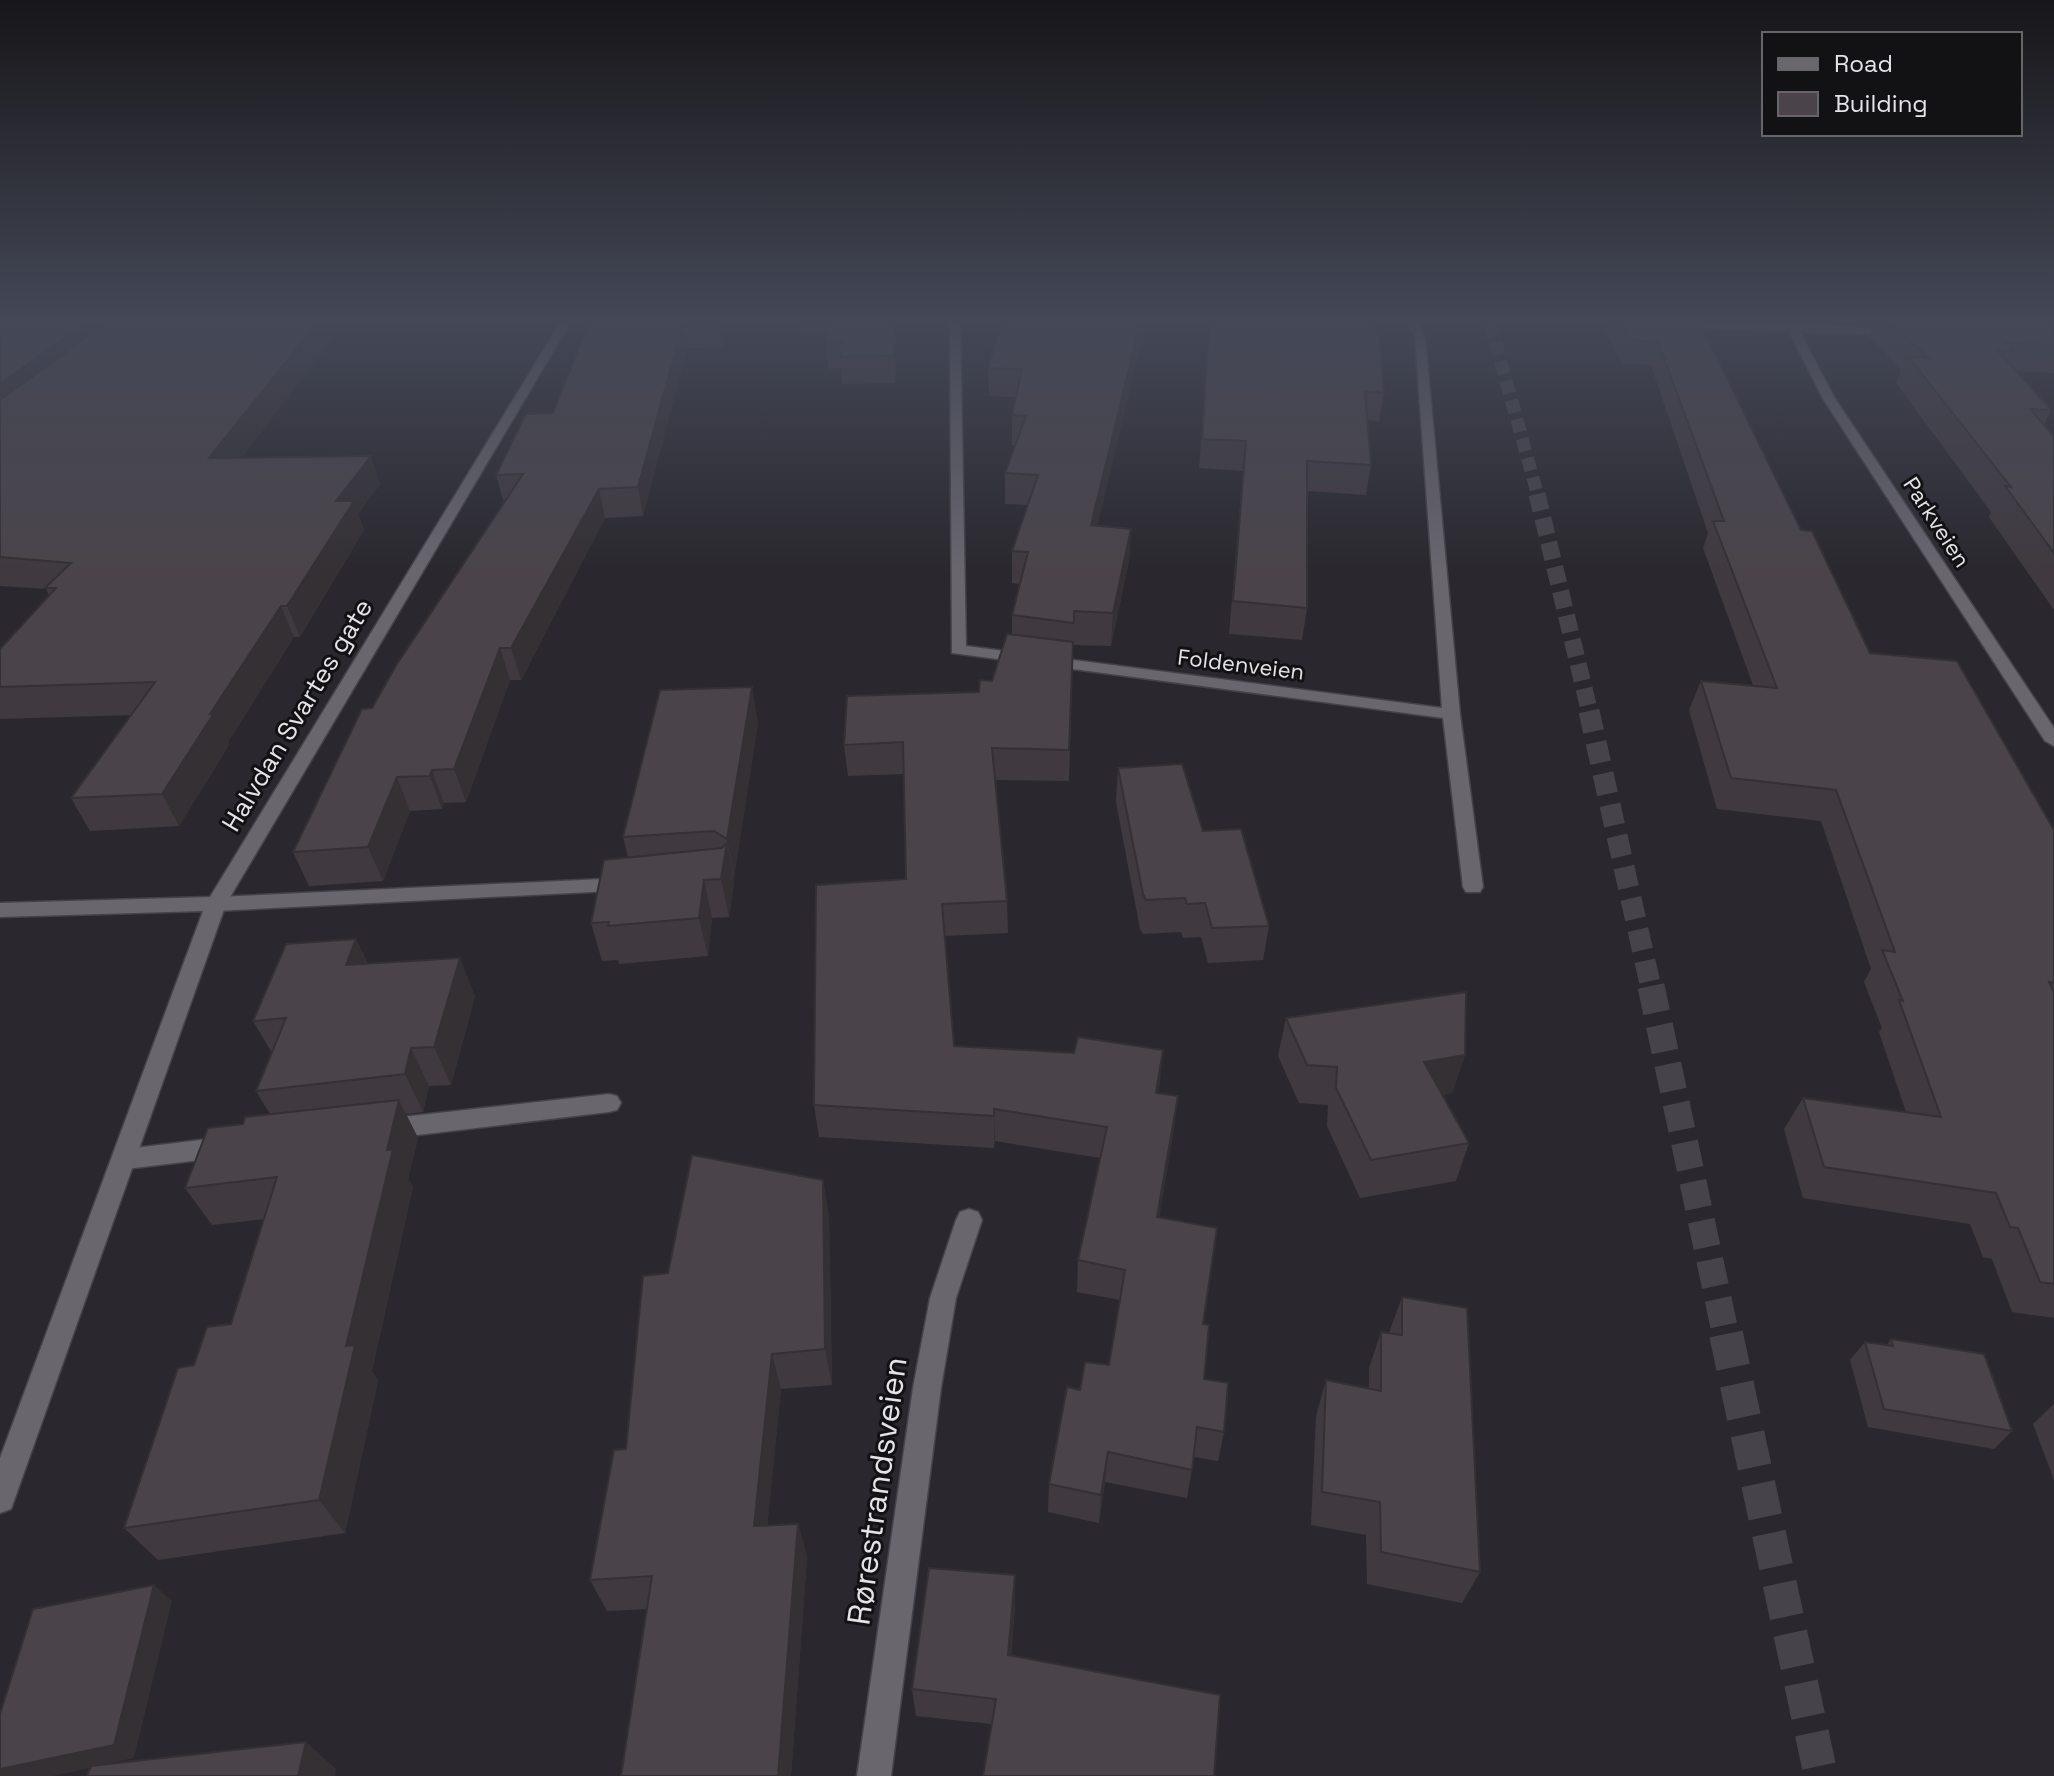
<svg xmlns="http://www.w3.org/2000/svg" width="2054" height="1776" font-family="'Space Grotesk',sans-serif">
	<rect width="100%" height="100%" fill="#2a282e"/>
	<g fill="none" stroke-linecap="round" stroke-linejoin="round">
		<!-- trunk-tunnel-far4 -->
		<path stroke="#46444a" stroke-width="13" stroke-dasharray="13 7" stroke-linecap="butt" d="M 1490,323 L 1538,496"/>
		<!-- trunk-tunnel-far3 -->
		<path stroke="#46444a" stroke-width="17" stroke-dasharray="17 8" stroke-linecap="butt" d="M 1537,494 L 1590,713"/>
		<!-- trunk-tunnel-far2 -->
		<path stroke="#46444a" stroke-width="21" stroke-dasharray="21 11" stroke-linecap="butt" d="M 1589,711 L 1651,988"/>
		<!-- trunk-tunnel-far1 -->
		<path stroke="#46444a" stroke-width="27" stroke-dasharray="27 13" stroke-linecap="butt" d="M 1651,986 L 1726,1336"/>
		<!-- trunk-tunnel -->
		<path stroke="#46444a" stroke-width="34" stroke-dasharray="34 17" stroke-linecap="butt" d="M 1726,1334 L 1821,1776"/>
		<defs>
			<g id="service">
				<path d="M 624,878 L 634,885 L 631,890 L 216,911 L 206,904 L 216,897 Z"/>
				<path d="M 609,1094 L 617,1096 L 621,1103 L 617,1110 L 609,1112 L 384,1139 L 376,1136 L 372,1129 L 376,1122 L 384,1119 Z"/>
				<path d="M 225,1137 L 234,1140 L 237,1147 L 234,1154 L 225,1157 L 126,1169 L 117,1166 L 114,1159 L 117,1152 L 126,1149 Z"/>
				<path d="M 969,1209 L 978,1212 L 982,1220 L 956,1298 L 941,1388 L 891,1776 L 857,1776 L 913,1388 L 930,1298 L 956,1220 L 960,1212 Z"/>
			</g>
			<g id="minor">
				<path d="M 560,323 L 570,323 L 226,904 L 15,1498 L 11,1509 L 0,1513 L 0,1458 L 203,911 L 0,917 L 0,903 L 210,897 Z"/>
				<path d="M 950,323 L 960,323 L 966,646 L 1442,708 L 1415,337 L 1408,323 L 1418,323 L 1425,337 L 1460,714 L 1483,887 L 1480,892 L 1466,892 L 1463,887 L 1443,718 L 952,653 Z"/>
				<path d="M 1640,323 L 1795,323 L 1901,330 L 1902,332 L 1897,335 L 1800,332 L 1834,397 L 2054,728 L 2054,746 L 2045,741 L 1822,397 L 1789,331 L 1645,326 Z"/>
			</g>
		</defs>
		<!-- service casing -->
		<use href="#service" stroke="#454349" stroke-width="3"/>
		<!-- minor casing -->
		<use href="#minor" stroke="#454349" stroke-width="3"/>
		<!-- service -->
		<use href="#service" fill="#69666e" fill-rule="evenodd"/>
		<!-- minor -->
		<use href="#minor" fill="#69666e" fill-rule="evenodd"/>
	</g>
	<!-- wall -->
	<g fill="#403a40">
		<path d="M 0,323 L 344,323 L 242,457 L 380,484 L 358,514 L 364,530 L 300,637 L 294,637 L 228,742 L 229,745 L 179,826 L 90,831 L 71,798 L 131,715 L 0,719 L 0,649 L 49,595 L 46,589 L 0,586 Z"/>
		<path d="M 589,323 L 730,323 L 723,347 L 687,348 L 643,516 L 605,518 L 521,680 L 510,680 L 466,802 L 444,803 L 442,809 L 410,811 L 383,881 L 309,886 L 293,852 L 372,708 L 504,503 L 496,475 L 553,413 Z"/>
		<path d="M 798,323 L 898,323 L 895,383 L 842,384 L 841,368 L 828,369 L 826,342 L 827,334 L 799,333 Z"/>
		<path d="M 1002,323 L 1146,323 L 1097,525 L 1131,529 L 1129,561 L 1111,646 L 1073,645 L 1069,781 L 995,780 L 1007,901 L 1008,933 L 945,936 L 954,1046 L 1160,1082 L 1158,1093 L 1174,1128 L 1159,1217 L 1203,1324 L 1204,1379 L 1224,1432 L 1218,1461 L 1194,1457 L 1187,1498 L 1105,1482 L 1099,1523 L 1048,1512 L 1049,1484 L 1080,1390 L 1109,1365 L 1120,1300 L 1077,1292 L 1078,1260 L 1100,1158 L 995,1141 L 994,1148 L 819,1137 L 814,1105 L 906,879 L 904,774 L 848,776 L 844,745 L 979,692 L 992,681 L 1012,634 L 1012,615 L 1020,584 L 1012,583 L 1012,551 L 1028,505 L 1005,504 L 1005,473 L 1015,445 L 1012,445 L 1012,415 L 1016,397 L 989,396 L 988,368 Z"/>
		<path d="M 1209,323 L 1373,323 L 1384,393 L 1379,421 L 1367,420 L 1371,465 L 1366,495 L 1307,491 L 1307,608 L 1302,640 L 1229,634 L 1243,471 L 1199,468 Z"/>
		<path d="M 1600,323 L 1700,323 L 1801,530 L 1870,653 L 2054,830 L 2054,1318 L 2012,1312 L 1992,1259 L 1983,1257 L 1970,1224 L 1803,1198 L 1784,1129 L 1803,1098 L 1906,1112 L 1879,1032 L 1882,1028 L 1864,982 L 1871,969 L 1821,821 L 1717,809 L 1689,710 L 1701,681 L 1753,685 L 1703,548 L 1708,533 L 1651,365 L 1622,363 Z"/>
		<path d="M 1864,323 L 2054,323 L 2054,373 L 2016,371 L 2051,410 L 2044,425 L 2054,436 L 2054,610 L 1989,517 L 1991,512 L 1896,383 L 1901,370 L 1869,337 L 1874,324 Z"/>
		<path d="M 758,723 L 734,877 L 733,876 L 734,881 L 729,917 L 712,918 L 708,956 L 619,964 L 618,960 L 602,961 L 591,923 L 628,857 L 623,837 Z"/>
		<path d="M 1118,768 L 1203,831 L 1269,926 L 1263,960 L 1208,963 L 1201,937 L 1183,938 L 1181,932 L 1143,934 L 1140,929 L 1116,802 Z"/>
		<path d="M 356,939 L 368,964 L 475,996 L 451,1085 L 429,1086 L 423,1112 L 406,1114 L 418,1138 L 408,1179 L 413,1187 L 372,1371 L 378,1381 L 345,1533 L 158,1560 L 124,1528 L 194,1365 L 231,1324 L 264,1219 L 212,1225 L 185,1188 L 243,1124 L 270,1114 L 256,1091 L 272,1053 L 253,1021 Z"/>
		<path d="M 1286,1018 L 1465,1055 L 1452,1093 L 1443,1095 L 1469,1143 L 1456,1181 L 1360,1198 L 1327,1126 L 1328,1105 L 1299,1103 L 1278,1056 Z"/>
		<path d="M 823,1180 L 829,1217 L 832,1385 L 781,1389 L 767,1526 L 798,1524 L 807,1557 L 791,1776 L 621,1776 L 647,1609 L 607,1611 L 590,1580 L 626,1449 L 668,1273 Z"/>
		<path d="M 1402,1297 L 1480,1572 L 1462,1603 L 1367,1584 L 1366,1535 L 1311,1525 L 1316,1416 L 1326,1380 L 1369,1389 L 1369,1368 L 1381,1332 L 1389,1333 Z"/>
		<path d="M 1891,1339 L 2012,1431 L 1994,1449 L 1868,1427 L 1850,1360 L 1865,1342 L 1887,1345 Z"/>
		<path d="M 2054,1404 L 2054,1480 L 2033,1424 Z"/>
		<path d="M 1015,1575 L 1015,1604 L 1011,1656 L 992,1724 L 916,1716 L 912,1689 Z"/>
	</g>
	<!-- shaded-wall -->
	<g fill="#343034">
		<path d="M 85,323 L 130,323 L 0,420 L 0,384 Z"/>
		<path d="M 317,323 L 344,323 L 221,486 L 209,458 Z"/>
		<path d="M 683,323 L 687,348 L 643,516 L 638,487 Z"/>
		<path d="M 719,323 L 730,323 L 723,347 Z"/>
		<path d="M 895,323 L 898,323 L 895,383 L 894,356 Z"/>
		<path d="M 1140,323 L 1146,323 L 1090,557 L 1091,525 Z"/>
		<path d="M 371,456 L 380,484 L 358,514 L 364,530 L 300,637 L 287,606 L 336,501 Z"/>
		<path d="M 599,489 L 605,518 L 521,680 L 511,648 Z"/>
		<path d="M 1131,529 L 1129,561 L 1111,646 L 1113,613 Z"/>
		<path d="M 281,606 L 294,637 L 228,742 L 229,745 L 179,826 L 162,794 L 210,714 Z"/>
		<path d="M 500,648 L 510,680 L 466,802 L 454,769 Z"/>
		<path d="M 752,687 L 758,723 L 734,877 L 727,839 Z"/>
		<path d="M 432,770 L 444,803 L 442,809 L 430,776 Z"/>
		<path d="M 397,777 L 410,811 L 383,881 L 368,847 Z"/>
		<path d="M 727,843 L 734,881 L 729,917 L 721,879 Z"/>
		<path d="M 704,880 L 712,918 L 708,956 L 699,918 Z"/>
		<path d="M 356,939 L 374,977 L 346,965 Z"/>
		<path d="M 460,958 L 475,996 L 451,1085 L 434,1047 Z"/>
		<path d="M 411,1048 L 429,1086 L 423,1112 L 405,1074 Z"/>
		<path d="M 1163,1050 L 1160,1082 L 1153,1125 L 1156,1093 Z"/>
		<path d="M 1465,1055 L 1452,1093 L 1413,1100 L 1424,1062 Z"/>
		<path d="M 1178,1096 L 1174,1128 L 1154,1249 L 1157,1217 Z"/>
		<path d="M 399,1100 L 418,1138 L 408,1179 L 413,1187 L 372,1371 L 378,1381 L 345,1533 L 319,1500 L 346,1346 L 387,1150 Z"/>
		<path d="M 994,1109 L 995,1141 L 994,1148 Z"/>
		<path d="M 823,1180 L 829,1217 L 832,1385 L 825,1349 Z"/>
		<path d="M 772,1354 L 781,1389 L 764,1559 L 754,1526 Z"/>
		<path d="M 1108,1452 L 1105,1482 L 1099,1523 L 1101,1495 Z"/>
		<path d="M 798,1524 L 807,1557 L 791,1776 L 778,1776 Z"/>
		<path d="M 1015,1575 L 1015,1604 L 1008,1682 L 1008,1655 Z"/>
		<path d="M 154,1585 L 172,1601 L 134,1758 L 53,1776 L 0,1776 L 0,1769 Z"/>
		<path d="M 306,1742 L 336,1769 L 335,1776 L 298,1776 Z"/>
	</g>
	<!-- building -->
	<g fill="#4a444a" stroke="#343034" stroke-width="2">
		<path d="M 0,323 L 85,323 L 0,384 Z"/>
		<path d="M 107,323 L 317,323 L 209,458 L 371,456 L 336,501 L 354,501 L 287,606 L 281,606 L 210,714 L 214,713 L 162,794 L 71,798 L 155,682 L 0,687 L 0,649 L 56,588 L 45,588 L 71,563 L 0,557 L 0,400 Z"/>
		<path d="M 589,323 L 683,323 L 638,487 L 599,489 L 511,648 L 500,648 L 454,769 L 432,770 L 430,776 L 397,777 L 368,847 L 293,852 L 362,709 L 372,708 L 397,664 L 523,474 L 496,475 L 526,414 L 553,413 Z"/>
		<path d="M 829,323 L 895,323 L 894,356 L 840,357 L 842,342 L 826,342 Z"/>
		<path d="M 1002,323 L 1140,323 L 1091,525 L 1131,529 L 1113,613 L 1074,611 L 1074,623 L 1012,615 L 1028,552 L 1012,551 L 1038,475 L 1005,473 L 1026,416 L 1012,415 L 1022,369 L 988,368 Z"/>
		<path d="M 1209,323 L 1373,323 L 1379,333 L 1384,393 L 1365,391 L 1371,465 L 1307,461 L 1307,608 L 1233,601 L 1246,441 L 1202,439 Z"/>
		<path d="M 1619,323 L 1700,323 L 1801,530 L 1812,531 L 1870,653 L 1957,661 L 2054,830 L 2054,983 L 2049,982 L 2054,992 L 2054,1284 L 2040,1282 L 2018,1228 L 2010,1227 L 1996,1193 L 1824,1167 L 1803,1098 L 1941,1117 L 1899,1000 L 1903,1001 L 1882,950 L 1895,952 L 1836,790 L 1731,778 L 1701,681 L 1777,688 L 1713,521 L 1724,521 L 1658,342 L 1629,340 Z"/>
		<path d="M 1892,323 L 2054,323 L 2054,345 L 2006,343 L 2015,351 L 1997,350 L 2051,410 L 2030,409 L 2054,436 L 2054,553 L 2005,486 L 2011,487 L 1908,356 L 1929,358 Z"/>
		<path d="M 1007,634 L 1073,642 L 1069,750 L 992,748 L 1007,901 L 942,904 L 954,1046 L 1074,1053 L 1078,1037 L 1163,1050 L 1156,1093 L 1178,1096 L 1157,1217 L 1217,1228 L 1203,1324 L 1209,1325 L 1204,1379 L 1228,1383 L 1224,1432 L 1197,1427 L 1192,1470 L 1108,1452 L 1101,1495 L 1049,1484 L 1067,1387 L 1080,1390 L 1085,1362 L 1109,1365 L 1125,1270 L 1078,1260 L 1107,1127 L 994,1109 L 994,1116 L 814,1105 L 816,885 L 906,879 L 903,742 L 844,745 L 847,696 L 979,692 L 980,680 L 992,681 Z"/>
		<path d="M 752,687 L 727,839 L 714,831 L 623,837 L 660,690 Z"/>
		<path d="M 1182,764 L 1203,831 L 1241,829 L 1269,926 L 1212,928 L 1205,903 L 1187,904 L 1185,898 L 1146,900 L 1143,894 L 1118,768 Z"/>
		<path d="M 727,843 L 721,879 L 704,880 L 699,918 L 608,926 L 609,922 L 591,923 L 604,860 L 722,848 Z"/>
		<path d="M 356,939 L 346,965 L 460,958 L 434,1047 L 411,1048 L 405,1074 L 256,1091 L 286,1018 L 253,1021 L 286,944 Z"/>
		<path d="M 1466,992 L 1465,1055 L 1424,1062 L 1469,1143 L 1371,1160 L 1336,1088 L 1337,1067 L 1307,1065 L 1286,1018 Z"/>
		<path d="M 399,1100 L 387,1150 L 393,1149 L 346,1346 L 355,1345 L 319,1500 L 124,1528 L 178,1368 L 194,1365 L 207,1327 L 231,1324 L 277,1177 L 185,1188 L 208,1128 L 243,1124 L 245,1117 Z"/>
		<path d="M 692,1155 L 823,1180 L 825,1349 L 772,1354 L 754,1526 L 798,1524 L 778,1776 L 621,1776 L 652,1576 L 590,1580 L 614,1450 L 626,1449 L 643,1276 L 668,1273 Z"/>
		<path d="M 1402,1297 L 1467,1308 L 1480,1572 L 1381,1552 L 1380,1502 L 1322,1492 L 1326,1380 L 1381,1391 L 1381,1332 L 1402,1335 Z"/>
		<path d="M 1891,1339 L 1984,1354 L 2012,1431 L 1884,1409 L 1865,1342 L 1893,1346 Z"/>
		<path d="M 929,1568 L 1015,1575 L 1008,1655 L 1220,1695 L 1214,1776 L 983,1776 L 996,1699 L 912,1689 Z"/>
		<path d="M 154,1585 L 114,1745 L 0,1769 L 0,1714 L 33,1609 Z"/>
		<path d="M 306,1742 L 298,1776 L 87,1776 L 91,1766 Z"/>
	</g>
	<!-- sky -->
	<linearGradient id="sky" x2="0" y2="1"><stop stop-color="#171619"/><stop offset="0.56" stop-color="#444857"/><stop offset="1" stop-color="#444857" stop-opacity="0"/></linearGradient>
	<rect width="2054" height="572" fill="url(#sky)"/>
	<g text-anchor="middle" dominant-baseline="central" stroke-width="6" stroke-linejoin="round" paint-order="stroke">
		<!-- far-street labels -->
		<g font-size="22" fill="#e5e3e8" stroke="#121114">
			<text transform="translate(1937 522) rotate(57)">Parkveien</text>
			<text transform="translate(1241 664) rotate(7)">Foldenveien</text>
		</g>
		<!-- street labels -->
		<g font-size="26" fill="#e5e3e8" stroke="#121114">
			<text transform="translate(297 715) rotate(-59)">Halvdan Svartes gate</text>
		</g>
		<!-- near-street labels -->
		<g font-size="32" fill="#e5e3e8" stroke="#121114">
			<text transform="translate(877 1491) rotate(-82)">Rørestrandsveien</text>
		</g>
	</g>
	<!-- legend -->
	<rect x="1762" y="32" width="260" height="104" fill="#121114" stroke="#666569" stroke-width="2"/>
	<rect x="1778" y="58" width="40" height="12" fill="#69666e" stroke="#666569" stroke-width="2"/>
	<text x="1834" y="72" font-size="24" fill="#e5e3e8">Road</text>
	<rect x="1778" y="92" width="40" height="24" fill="#4a444a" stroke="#666569" stroke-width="2"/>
	<text x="1834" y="112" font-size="24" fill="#e5e3e8">Building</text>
</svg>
